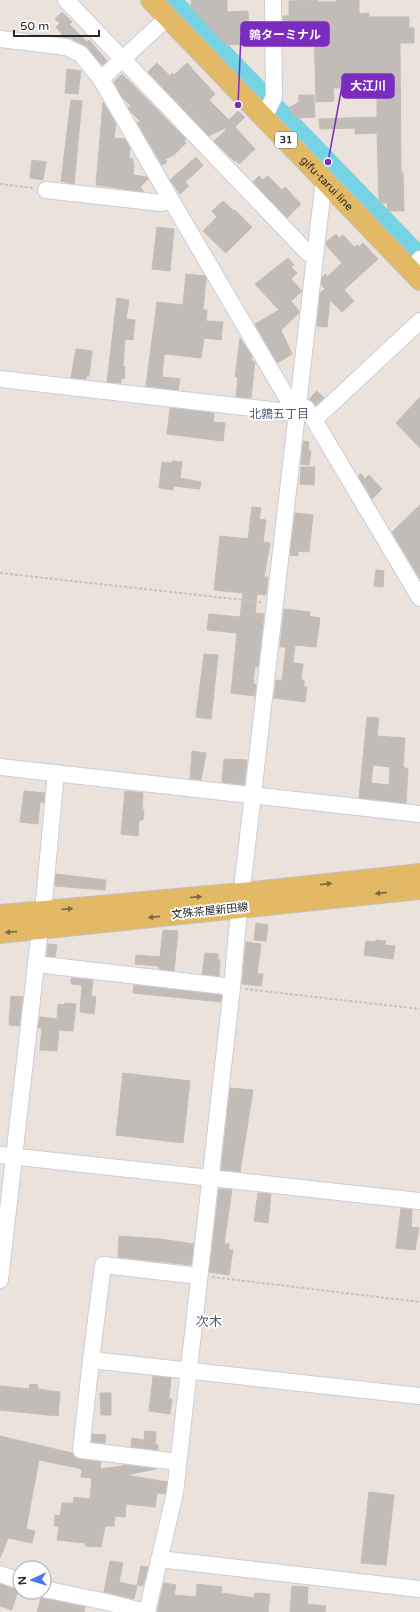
<svg xmlns="http://www.w3.org/2000/svg" width="420" height="1612" font-family="'Varela Round','Noto Sans JP',sans-serif">
	<rect width="100%" height="100%" fill="#eae2db"/>
	<g fill="none" stroke-linecap="round" stroke-linejoin="round">
		<!-- river -->
		<path stroke="#76d3e4" stroke-width="20" d="M 171,0 L 420,257"/>
	</g>
	<!-- building -->
	<g fill="#c2bcb8" stroke="#c5bdb5" fill-rule="evenodd">
		<path d="M 191,0 L 227,0 L 227,12 L 248,11 L 249,44 L 227,45 L 191,8 Z"/>
		<path d="M 318,0 L 318,2 L 336,2 L 336,0 L 359,0 L 359,14 L 369,13 L 369,17 L 409,17 L 409,28 L 414,28 L 414,43 L 400,43 L 401,173 L 403,173 L 404,211 L 388,211 L 387,203 L 379,203 L 377,133 L 355,134 L 355,128 L 320,129 L 319,119 L 377,117 L 377,88 L 333,88 L 334,101 L 316,102 L 314,25 L 283,28 L 283,16 L 289,16 L 289,1 Z"/>
		<path d="M 62,12 L 72,22 L 69,24 L 87,42 L 89,40 L 107,61 L 102,65 L 85,46 L 70,38 L 59,37 L 62,34 L 56,27 L 60,23 L 55,19 Z"/>
		<path d="M 157,63 L 170,76 L 172,73 L 174,75 L 187,63 L 215,94 L 209,100 L 229,120 L 238,111 L 245,117 L 235,127 L 255,149 L 239,164 L 235,160 L 234,161 L 214,141 L 226,130 L 225,128 L 209,136 L 148,72 Z"/>
		<path d="M 67,69 L 81,71 L 78,94 L 65,93 Z"/>
		<path d="M 122,74 L 186,139 L 184,141 L 186,143 L 174,155 L 165,159 L 167,162 L 162,165 L 137,122 L 141,122 L 130,111 L 128,107 L 132,107 L 122,97 L 114,82 Z"/>
		<path d="M 299,95 L 314,95 L 315,117 L 296,118 L 289,108 L 299,102 Z"/>
		<path d="M 71,100 L 82,101 L 74,184 L 61,181 Z"/>
		<path d="M 103,102 L 116,124 L 114,138 L 125,139 L 130,148 L 129,158 L 133,159 L 133,164 L 134,164 L 133,175 L 147,177 L 148,179 L 140,187 L 144,192 L 96,185 Z"/>
		<path d="M 196,157 L 203,166 L 185,182 L 189,186 L 180,194 L 170,180 Z"/>
		<path d="M 32,160 L 46,162 L 43,180 L 30,178 Z"/>
		<path d="M 259,176 L 263,180 L 268,176 L 282,190 L 285,187 L 301,204 L 287,218 L 253,182 Z"/>
		<path d="M 223,201 L 234,211 L 235,210 L 252,227 L 226,253 L 203,231 L 217,217 L 212,211 Z"/>
		<path d="M 157,227 L 174,229 L 170,271 L 152,269 Z"/>
		<path d="M 336,234 L 339,238 L 343,235 L 354,247 L 357,245 L 359,247 L 363,243 L 378,259 L 344,290 L 354,301 L 342,312 L 330,300 L 327,327 L 317,326 L 320,293 L 325,289 L 321,284 L 322,277 L 326,274 L 327,277 L 342,263 L 326,245 L 326,242 Z"/>
		<path d="M 288,258 L 294,265 L 291,267 L 297,273 L 291,279 L 302,291 L 291,301 L 299,311 L 299,313 L 281,330 L 292,354 L 277,363 L 255,324 L 279,310 L 255,284 Z"/>
		<path d="M 186,274 L 205,276 L 206,278 L 203,310 L 207,310 L 206,321 L 223,322 L 221,340 L 204,338 L 201,358 L 166,354 L 164,355 L 162,377 L 180,379 L 178,390 L 146,386 L 157,302 L 183,305 Z"/>
		<path d="M 117,298 L 129,300 L 126,319 L 135,320 L 133,340 L 125,339 L 123,367 L 125,367 L 124,379 L 121,378 L 121,383 L 107,382 Z"/>
		<path d="M 240,338 L 252,356 L 251,360 L 255,362 L 251,398 L 236,397 L 238,377 L 235,377 Z"/>
		<path d="M 76,349 L 92,351 L 89,376 L 87,375 L 86,379 L 71,378 Z"/>
		<path d="M 317,391 L 324,398 L 316,405 L 309,399 Z"/>
		<path d="M 420,397 L 420,448 L 396,423 Z"/>
		<path d="M 170,408 L 214,413 L 213,422 L 225,423 L 223,441 L 167,434 Z"/>
		<path d="M 303,441 L 309,442 L 308,450 L 311,451 L 309,465 L 301,464 Z"/>
		<path d="M 172,461 L 182,462 L 180,478 L 201,482 L 200,489 L 173,486 L 173,490 L 159,488 L 162,462 L 172,463 Z"/>
		<path d="M 301,467 L 315,467 L 314,485 L 300,484 Z"/>
		<path d="M 361,474 L 365,479 L 369,475 L 382,489 L 372,499 L 358,476 Z"/>
		<path d="M 420,505 L 420,579 L 392,532 Z"/>
		<path d="M 252,507 L 261,508 L 259,519 L 266,520 L 263,542 L 270,543 L 264,577 L 268,577 L 266,595 L 257,594 L 255,613 L 264,614 L 258,667 L 255,666 L 253,684 L 256,684 L 255,696 L 231,693 L 237,633 L 207,630 L 209,614 L 240,617 L 243,593 L 214,590 L 220,536 L 248,539 Z"/>
		<path d="M 295,513 L 313,515 L 309,552 L 298,551 L 298,556 L 290,555 Z"/>
		<path d="M 376,570 L 384,571 L 383,587 L 374,586 Z"/>
		<path d="M 284,609 L 310,612 L 309,616 L 320,618 L 316,647 L 295,645 L 293,663 L 303,664 L 301,680 L 304,680 L 304,687 L 307,687 L 305,702 L 274,698 L 276,680 L 282,681 L 286,647 L 280,647 Z"/>
		<path d="M 204,654 L 218,655 L 211,719 L 196,717 Z"/>
		<path d="M 367,717 L 379,718 L 377,736 L 405,738 L 403,767 L 408,769 L 406,803 L 359,798 ZM 373,765 L 390,767 L 389,785 L 371,783 Z"/>
		<path d="M 192,751 L 206,753 L 201,780 L 190,779 Z"/>
		<path d="M 224,759 L 247,760 L 244,785 L 222,782 Z"/>
		<path d="M 24,791 L 45,793 L 44,803 L 40,802 L 38,824 L 20,822 Z"/>
		<path d="M 125,791 L 143,793 L 142,809 L 144,810 L 143,820 L 139,820 L 138,836 L 121,834 Z"/>
		<path d="M 56,874 L 106,880 L 105,890 L 55,886 Z"/>
		<path d="M 256,923 L 268,925 L 266,941 L 254,940 Z"/>
		<path d="M 163,930 L 178,931 L 174,971 L 159,969 L 159,966 L 135,964 L 136,955 L 160,957 Z"/>
		<path d="M 376,940 L 386,941 L 385,945 L 395,946 L 393,959 L 364,955 L 366,941 L 375,942 Z"/>
		<path d="M 246,942 L 261,944 L 257,974 L 263,974 L 261,986 L 242,984 Z"/>
		<path d="M 48,944 L 57,945 L 55,957 L 47,956 Z"/>
		<path d="M 205,953 L 218,954 L 218,959 L 220,960 L 219,976 L 202,974 Z"/>
		<path d="M 71,978 L 93,980 L 91,996 L 96,997 L 94,1014 L 80,1012 L 82,985 L 71,984 Z"/>
		<path d="M 134,985 L 222,995 L 221,1002 L 133,993 Z"/>
		<path d="M 11,996 L 23,997 L 19,1026 L 9,1025 Z"/>
		<path d="M 65,1003 L 76,1004 L 73,1031 L 59,1030 L 57,1051 L 40,1050 L 42,1028 L 38,1028 L 40,1017 L 57,1019 L 58,1004 L 64,1005 Z"/>
		<path d="M 123,1073 L 190,1081 L 183,1143 L 116,1135 Z"/>
		<path d="M 230,1088 L 253,1090 L 240,1172 L 221,1170 Z"/>
		<path d="M 219,1189 L 232,1190 L 224,1244 L 229,1244 L 229,1250 L 233,1250 L 229,1275 L 209,1272 Z"/>
		<path d="M 258,1193 L 271,1194 L 268,1223 L 254,1221 Z"/>
		<path d="M 401,1208 L 412,1210 L 411,1227 L 419,1228 L 415,1250 L 396,1248 Z"/>
		<path d="M 119,1236 L 160,1239 L 194,1244 L 191,1265 L 118,1257 Z"/>
		<path d="M 153,1376 L 171,1378 L 169,1399 L 172,1399 L 170,1414 L 149,1411 Z"/>
		<path d="M 30,1384 L 38,1385 L 38,1389 L 60,1392 L 58,1416 L 0,1410 L 0,1386 L 29,1389 Z"/>
		<path d="M 100,1393 L 111,1393 L 111,1415 L 101,1415 Z"/>
		<path d="M 145,1431 L 156,1432 L 155,1445 L 158,1445 L 158,1450 L 131,1447 L 132,1438 L 144,1440 Z"/>
		<path d="M 92,1434 L 106,1435 L 105,1443 L 92,1442 Z"/>
		<path d="M 0,1436 L 72,1453 L 75,1457 L 79,1459 L 101,1462 L 100,1469 L 123,1466 L 123,1465 L 156,1469 L 126,1475 L 167,1482 L 165,1494 L 157,1493 L 155,1507 L 126,1504 L 125,1517 L 115,1516 L 114,1526 L 105,1526 L 101,1547 L 85,1546 L 86,1543 L 57,1540 L 59,1526 L 54,1526 L 55,1515 L 60,1516 L 62,1503 L 73,1503 L 74,1497 L 90,1499 L 92,1478 L 81,1477 L 82,1470 L 78,1468 L 39,1460 L 26,1529 L 35,1531 L 32,1543 L 8,1538 L 0,1558 Z"/>
		<path d="M 369,1492 L 394,1495 L 386,1565 L 361,1563 Z"/>
		<path d="M 110,1561 L 123,1563 L 119,1582 L 137,1586 L 134,1599 L 104,1592 Z"/>
		<path d="M 141,1566 L 148,1567 L 143,1586 L 137,1585 Z"/>
		<path d="M 164,1583 L 176,1585 L 174,1595 L 196,1597 L 197,1584 L 222,1587 L 221,1593 L 254,1598 L 255,1593 L 270,1594 L 268,1612 L 157,1612 Z"/>
		<path d="M 0,1584 L 18,1590 L 12,1610 L 0,1606 Z"/>
		<path d="M 292,1586 L 308,1587 L 307,1604 L 326,1606 L 325,1612 L 290,1612 Z"/>
		<path d="M 41,1598 L 85,1607 L 84,1612 L 37,1612 Z"/>
	</g>
	<g fill="none" stroke-linecap="round" stroke-linejoin="round">
		<defs>
			<g id="minor">
				<path d="M 66,0 L 308,253 L 315,255"/>
				<path d="M 0,39 L 66,47 L 81,54 L 101,79 L 168,17"/>
				<path d="M 261,115 L 268,109 L 274,97 L 273,0"/>
				<path d="M 46,190 L 161,203 L 171,200 L 101,79"/>
				<path d="M 171,200 L 296,413"/>
				<path d="M 413,273 L 417,267 L 420,259"/>
				<path d="M 0,379 L 296,413"/>
				<path d="M 297,405 L 306,408 L 314,420 L 420,598"/>
				<path d="M 314,420 L 420,321"/>
				<path d="M 0,767 L 420,814"/>
				<path d="M 43,911 L 56,773"/>
				<path d="M 36,964 L 232,987"/>
				<path d="M 0,1155 L 420,1201"/>
				<path d="M 0,1280 L 40,929"/>
				<path d="M 91,1360 L 103,1265 L 199,1276"/>
				<path d="M 178,1462 L 81,1450 L 91,1360 L 420,1396"/>
				<path d="M 159,1559 L 420,1589"/>
				<path d="M 0,1574 L 20,1581"/>
				<path d="M 44,1589 L 107,1602 L 145,1612"/>
				<path d="M 147,1612 L 175,1493 L 232,987 L 237,932 L 323,188 L 326,182"/>
			</g>
			<g id="major">
				<path id="s1" d="M 151,0 L 420,280"/>
				<path d="M 0,915 L 242,893 L 420,874"/>
				<path d="M 0,933 L 420,889"/>
			</g>
		</defs>
		<!-- minor casing -->
		<use href="#minor" stroke="#caced9" stroke-width="18"/>
		<!-- major casing -->
		<use href="#major" stroke="#c3c3c3" stroke-width="22"/>
		<!-- path -->
		<g stroke="#c3c3c3" stroke-width="2" stroke-dasharray="3 2" stroke-linecap="butt">
			<path d="M 0,184 L 33,188"/>
			<path d="M 0,573 L 262,602"/>
			<path d="M 245,989 L 420,1009"/>
			<path d="M 212,1277 L 420,1302"/>
		</g>
		<!-- minor -->
		<use href="#minor" stroke="#fff" stroke-width="16"/>
		<!-- major -->
		<use href="#major" stroke="#e4b965" stroke-width="20"/>
	</g>
	<!-- one-way arrows -->
	<defs><path id="oneway-solid" d="M-6-.8H1V-3.2L6.5 0L1 3.2V.8H-6Z"/></defs>
	<g fill="#7d6943">
		<use href="#oneway-solid" transform="translate(326 884) rotate(-6)"/>
		<use href="#oneway-solid" transform="translate(381 893) rotate(174)"/>
		<use href="#oneway-solid" transform="translate(196 897) rotate(-5)"/>
		<use href="#oneway-solid" transform="translate(67 909) rotate(-5)"/>
		<use href="#oneway-solid" transform="translate(154 917) rotate(174)"/>
		<use href="#oneway-solid" transform="translate(11 932) rotate(175)"/>
	</g>
	<g text-anchor="middle" dominant-baseline="central" stroke-width="3.5" stroke-linejoin="round" paint-order="stroke">
		<!-- shield labels -->
		<rect fill="#fff" stroke="#686868" stroke-width="1" x="275" y="132" width="22" height="16" rx="3"/>
		<g font-size="10" font-weight="bold" fill="#282828">
			<text x="286" y="140">31</text>
		</g>
		<!-- street labels -->
		<g font-size="11" fill="#282828" stroke="#fff">
			<text stroke="none"><textPath href="#s1" startOffset="254">gifu-tarui line</textPath></text>
			<text transform="translate(210 911) rotate(-6)">文殊茶屋新田線</text>
		</g>
		<!-- neighbourhood labels -->
		<g font-size="12" fill="#4d5875" stroke="#fff">
			<text x="279" y="414">北鶉五丁目</text>
		</g>
		<!-- quarter labels -->
		<g font-size="13" fill="#4d5875" stroke="#fff">
			<text x="209" y="1322">次木</text>
		</g>
	</g>
	<!-- callouts -->
	<path fill="none" stroke="#7b2cbf" stroke-width="1.5" d="M238 105L241 34M328 162L342 86"/>
	<g fill="#7b2cbf" stroke="#fff" stroke-width="1.5">
		<circle cx="238" cy="105" r="4"/>
		<circle cx="328" cy="162" r="4"/>
	</g>
	<g fill="#7b2cbf" stroke="#7b2cbf" stroke-width="1.5">
		<rect x="241" y="22" width="88" height="24" rx="4"/>
		<rect x="342" y="74" width="52" height="24" rx="4"/>
	</g>
	<g font-size="12" text-anchor="middle" font-weight="bold" fill="#fff">
		<text x="285" y="39">鶉ターミナル</text>
		<text x="368" y="90">大江川</text>
	</g>
	<!-- north arrow -->
	<g transform="translate(32 1580) rotate(266)"><circle r="19" fill="#ffffff" stroke="#a9a9a9"/>
	<path d="M0-3L7 15L0 10L-7 15Z" fill="#4777eb"/>
	<text y="-6" font-size="11" font-weight="bold" text-anchor="middle" fill="#282828">N</text>
	</g>
	<!-- scale -->
	<path d="M14 30v6h85v-6" fill="none" stroke="#282828" stroke-width="2"/>
	<text x="20" y="30" font-size="12" fill="#282828" stroke="#ffffff" stroke-width="3" paint-order="stroke">50 m</text>
</svg>
